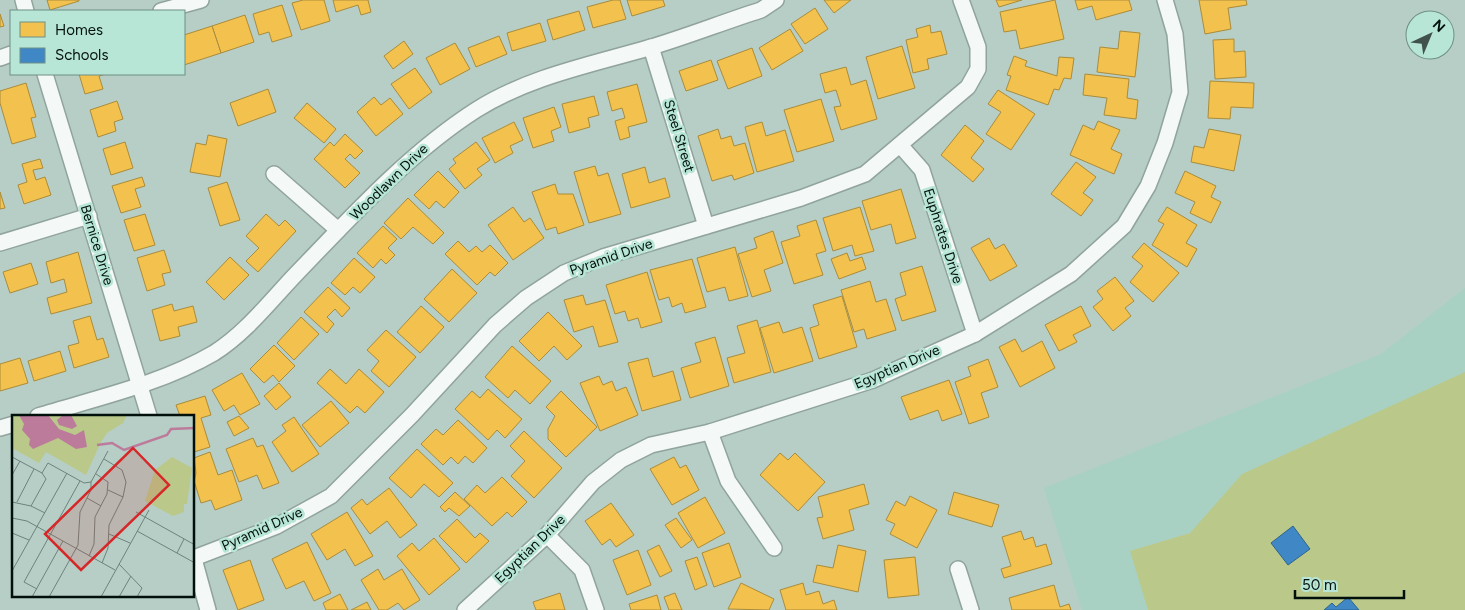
<svg xmlns="http://www.w3.org/2000/svg" width="1465" height="610" font-family="Figtree,sans-serif">
	<rect width="100%" height="100%" fill="#b6cec6"/>
	<!-- built -->
	<path fill="#a8d1c4" d="M 1465,288 L 1465,610 L 1082,610 L 1044,488 L 1381,354 Z"/>
	<!-- green -->
	<path fill="#bac98a" d="M 1465,372 L 1465,610 L 1148,610 L 1130,551 L 1190,533 L 1242,474 Z"/>
	<!-- homes -->
	<g fill="#f2c14e" stroke="#aa8c3a">
		<path d="M 47,0 L 79,0 L 79,1 L 50,10 Z"/>
		<path d="M 303,0 L 324,0 L 330,21 L 301,30 L 292,3 Z"/>
		<path d="M 333,0 L 368,0 L 371,12 L 361,15 L 358,5 L 336,12 Z"/>
		<path d="M 613,0 L 620,0 L 626,19 L 593,28 L 587,7 Z"/>
		<path d="M 627,0 L 663,0 L 665,6 L 632,16 Z"/>
		<path d="M 824,0 L 851,0 L 834,13 Z"/>
		<path d="M 996,0 L 1022,0 L 999,7 Z"/>
		<path d="M 1055,0 L 1064,39 L 1020,49 L 1016,30 L 1004,32 L 1000,12 Z"/>
		<path d="M 1075,0 L 1129,0 L 1132,10 L 1096,20 L 1092,6 L 1078,10 Z"/>
		<path d="M 1199,0 L 1246,0 L 1247,5 L 1228,8 L 1231,29 L 1205,34 Z"/>
		<path d="M 282,5 L 292,36 L 272,42 L 269,32 L 259,35 L 253,14 Z"/>
		<path d="M 815,8 L 828,29 L 805,44 L 791,24 Z"/>
		<path d="M 579,11 L 585,30 L 553,40 L 547,20 Z"/>
		<path d="M 0,14 L 4,26 L 0,27 Z"/>
		<path d="M 245,15 L 254,42 L 221,53 L 212,26 Z"/>
		<path d="M 540,23 L 546,41 L 512,51 L 507,33 Z"/>
		<path d="M 930,25 L 931,33 L 941,31 L 947,54 L 927,59 L 929,69 L 913,73 L 906,40 L 918,37 L 916,29 Z"/>
		<path d="M 212,26 L 221,53 L 184,65 L 184,35 Z"/>
		<path d="M 790,29 L 803,51 L 772,70 L 759,48 Z"/>
		<path d="M 1120,31 L 1140,33 L 1135,77 L 1097,72 L 1100,47 L 1118,49 Z"/>
		<path d="M 499,36 L 507,54 L 476,67 L 468,48 Z"/>
		<path d="M 1234,39 L 1234,52 L 1245,51 L 1246,77 L 1215,79 L 1213,40 Z"/>
		<path d="M 404,41 L 413,54 L 393,69 L 384,56 Z"/>
		<path d="M 455,43 L 470,69 L 440,85 L 426,58 Z"/>
		<path d="M 902,46 L 915,88 L 878,99 L 866,57 Z"/>
		<path d="M 752,48 L 762,76 L 728,89 L 717,61 Z"/>
		<path d="M 1014,56 L 1027,61 L 1025,66 L 1057,76 L 1059,57 L 1074,58 L 1071,79 L 1064,78 L 1059,90 L 1054,89 L 1048,105 L 1006,90 L 1011,76 L 1007,75 Z"/>
		<path d="M 711,60 L 718,80 L 686,91 L 679,71 Z"/>
		<path d="M 846,67 L 851,85 L 866,80 L 877,119 L 841,130 L 834,107 L 841,106 L 836,90 L 825,93 L 820,74 Z"/>
		<path d="M 415,68 L 432,92 L 409,109 L 391,84 Z"/>
		<path d="M 79,74 L 106,74 L 99,76 L 103,89 L 85,94 Z"/>
		<path d="M 1085,74 L 1129,79 L 1127,98 L 1138,100 L 1136,119 L 1104,115 L 1107,98 L 1083,95 Z"/>
		<path d="M 1210,81 L 1254,83 L 1253,108 L 1231,107 L 1230,119 L 1208,118 Z"/>
		<path d="M 26,83 L 36,117 L 31,118 L 36,137 L 12,144 L 0,103 L 0,91 Z"/>
		<path d="M 637,84 L 647,122 L 628,127 L 630,137 L 620,140 L 615,121 L 625,118 L 622,108 L 612,111 L 607,92 Z"/>
		<path d="M 268,89 L 276,112 L 238,126 L 230,103 Z"/>
		<path d="M 998,90 L 1035,114 L 1011,150 L 986,134 L 1001,112 L 988,104 Z"/>
		<path d="M 594,96 L 599,115 L 588,118 L 590,127 L 569,133 L 562,104 Z"/>
		<path d="M 374,97 L 381,105 L 390,98 L 403,114 L 376,136 L 357,112 Z"/>
		<path d="M 821,99 L 834,141 L 797,152 L 784,110 Z"/>
		<path d="M 117,101 L 123,119 L 114,122 L 116,131 L 98,137 L 90,110 Z"/>
		<path d="M 307,103 L 336,129 L 324,143 L 294,118 Z"/>
		<path d="M 554,107 L 561,127 L 551,131 L 554,141 L 533,148 L 523,118 Z"/>
		<path d="M 1098,121 L 1120,130 L 1111,149 L 1122,154 L 1114,174 L 1070,155 L 1083,125 L 1094,130 Z"/>
		<path d="M 514,122 L 523,140 L 510,146 L 513,153 L 495,163 L 482,138 Z"/>
		<path d="M 762,122 L 766,136 L 785,130 L 794,161 L 757,172 L 745,127 Z"/>
		<path d="M 965,125 L 984,141 L 971,158 L 984,169 L 973,182 L 941,155 Z"/>
		<path d="M 718,129 L 721,139 L 731,136 L 734,146 L 745,143 L 754,173 L 734,180 L 732,175 L 712,181 L 698,136 Z"/>
		<path d="M 1209,129 L 1241,135 L 1234,171 L 1191,162 L 1194,146 L 1204,148 Z"/>
		<path d="M 345,134 L 363,151 L 355,159 L 350,154 L 345,159 L 360,173 L 345,188 L 314,159 L 330,142 L 334,146 Z"/>
		<path d="M 208,135 L 227,139 L 220,177 L 190,172 L 196,143 L 206,145 Z"/>
		<path d="M 125,142 L 133,168 L 111,175 L 103,149 Z"/>
		<path d="M 476,142 L 490,160 L 477,169 L 482,175 L 465,189 L 449,169 L 456,163 L 453,159 Z"/>
		<path d="M 40,159 L 43,168 L 33,170 L 36,180 L 45,177 L 51,195 L 24,204 L 18,185 L 27,182 L 22,164 Z"/>
		<path d="M 1076,162 L 1096,177 L 1083,193 L 1093,200 L 1081,216 L 1051,194 Z"/>
		<path d="M 595,166 L 598,176 L 608,173 L 621,214 L 589,223 L 574,172 Z"/>
		<path d="M 645,167 L 649,183 L 665,178 L 670,197 L 631,208 L 622,174 Z"/>
		<path d="M 438,171 L 459,192 L 444,208 L 436,201 L 429,209 L 414,195 Z"/>
		<path d="M 1185,171 L 1216,186 L 1211,197 L 1221,202 L 1211,223 L 1190,213 L 1195,202 L 1175,193 Z"/>
		<path d="M 142,177 L 145,186 L 135,189 L 141,207 L 121,213 L 112,186 Z"/>
		<path d="M 227,182 L 240,220 L 220,226 L 208,188 Z"/>
		<path d="M 555,184 L 558,194 L 573,194 L 584,225 L 558,234 L 556,227 L 546,230 L 532,192 Z"/>
		<path d="M 901,189 L 916,238 L 896,244 L 891,224 L 871,230 L 862,201 Z"/>
		<path d="M 0,192 L 5,208 L 0,209 Z"/>
		<path d="M 408,198 L 444,233 L 433,244 L 413,227 L 401,239 L 384,223 Z"/>
		<path d="M 513,207 L 524,222 L 530,218 L 544,238 L 513,260 L 488,225 Z"/>
		<path d="M 860,207 L 874,251 L 855,256 L 852,245 L 833,251 L 823,218 Z"/>
		<path d="M 1167,207 L 1197,225 L 1186,243 L 1197,249 L 1187,267 L 1152,245 L 1164,224 L 1158,221 Z"/>
		<path d="M 145,214 L 155,245 L 134,251 L 124,220 Z"/>
		<path d="M 266,214 L 279,226 L 285,220 L 296,231 L 258,272 L 246,261 L 259,248 L 246,236 Z"/>
		<path d="M 816,220 L 826,251 L 816,254 L 823,275 L 794,284 L 781,242 L 800,236 L 797,226 Z"/>
		<path d="M 383,226 L 397,239 L 388,248 L 395,255 L 386,264 L 381,259 L 373,268 L 357,253 Z"/>
		<path d="M 773,231 L 783,263 L 764,270 L 771,291 L 752,297 L 738,254 L 757,248 L 754,238 Z"/>
		<path d="M 989,238 L 995,249 L 1004,244 L 1017,266 L 990,281 L 971,248 Z"/>
		<path d="M 458,241 L 469,252 L 476,246 L 482,252 L 490,245 L 508,263 L 495,276 L 490,272 L 477,285 L 445,254 Z"/>
		<path d="M 1144,243 L 1179,273 L 1153,302 L 1130,282 L 1143,266 L 1132,257 Z"/>
		<path d="M 735,247 L 748,296 L 729,301 L 725,287 L 707,292 L 697,258 Z"/>
		<path d="M 164,250 L 171,272 L 162,274 L 165,285 L 147,291 L 137,258 Z"/>
		<path d="M 78,252 L 92,303 L 51,314 L 47,298 L 67,292 L 64,279 L 51,283 L 46,262 Z"/>
		<path d="M 847,253 L 850,261 L 862,257 L 866,269 L 839,279 L 831,259 Z"/>
		<path d="M 230,257 L 249,275 L 224,300 L 206,282 Z"/>
		<path d="M 354,258 L 375,277 L 360,293 L 353,287 L 345,295 L 331,283 Z"/>
		<path d="M 692,259 L 706,307 L 685,313 L 682,303 L 672,307 L 669,297 L 659,300 L 650,270 Z"/>
		<path d="M 31,263 L 38,284 L 10,293 L 3,272 Z"/>
		<path d="M 922,266 L 936,311 L 902,321 L 895,299 L 906,295 L 900,273 Z"/>
		<path d="M 452,269 L 477,293 L 449,322 L 424,299 Z"/>
		<path d="M 647,272 L 662,322 L 641,328 L 638,318 L 628,321 L 625,311 L 615,314 L 606,285 Z"/>
		<path d="M 1115,277 L 1134,301 L 1125,308 L 1131,316 L 1113,331 L 1093,307 L 1103,299 L 1097,291 Z"/>
		<path d="M 870,281 L 876,302 L 886,299 L 896,330 L 867,339 L 864,329 L 854,332 L 841,290 Z"/>
		<path d="M 328,287 L 350,308 L 342,317 L 335,309 L 327,317 L 334,324 L 327,333 L 304,312 Z"/>
		<path d="M 583,295 L 586,305 L 605,300 L 618,342 L 599,347 L 593,326 L 574,332 L 564,300 Z"/>
		<path d="M 842,296 L 857,347 L 819,359 L 810,328 L 819,325 L 813,305 Z"/>
		<path d="M 172,304 L 174,311 L 193,306 L 197,322 L 178,327 L 180,336 L 160,341 L 152,310 Z"/>
		<path d="M 421,306 L 444,327 L 420,353 L 397,332 Z"/>
		<path d="M 1081,306 L 1091,326 L 1073,335 L 1077,342 L 1059,351 L 1045,325 Z"/>
		<path d="M 548,312 L 582,346 L 567,360 L 554,346 L 539,361 L 519,341 Z"/>
		<path d="M 90,316 L 97,340 L 103,338 L 109,357 L 74,368 L 68,346 L 79,343 L 73,321 Z"/>
		<path d="M 301,317 L 319,334 L 294,360 L 277,343 Z"/>
		<path d="M 757,320 L 771,372 L 734,383 L 727,358 L 745,353 L 737,326 Z"/>
		<path d="M 779,322 L 783,333 L 802,327 L 813,361 L 774,373 L 760,328 Z"/>
		<path d="M 386,330 L 416,357 L 389,387 L 371,371 L 379,361 L 367,350 Z"/>
		<path d="M 715,337 L 729,386 L 690,398 L 681,368 L 701,362 L 695,343 Z"/>
		<path d="M 1015,339 L 1022,352 L 1042,341 L 1055,368 L 1020,387 L 999,347 Z"/>
		<path d="M 274,345 L 295,366 L 279,382 L 273,375 L 264,383 L 250,369 Z"/>
		<path d="M 512,346 L 551,381 L 530,404 L 515,390 L 508,398 L 485,377 Z"/>
		<path d="M 60,351 L 66,371 L 34,381 L 28,361 Z"/>
		<path d="M 20,358 L 28,383 L 0,391 L 0,364 Z"/>
		<path d="M 648,358 L 653,377 L 673,371 L 681,400 L 642,411 L 628,363 Z"/>
		<path d="M 988,359 L 998,387 L 981,393 L 989,417 L 969,424 L 955,382 L 971,376 L 968,367 Z"/>
		<path d="M 330,369 L 346,384 L 359,369 L 384,392 L 365,413 L 357,406 L 350,413 L 317,383 Z"/>
		<path d="M 242,373 L 260,404 L 240,415 L 234,405 L 224,411 L 212,390 Z"/>
		<path d="M 599,376 L 603,385 L 612,381 L 616,391 L 626,387 L 638,415 L 600,431 L 580,383 Z"/>
		<path d="M 949,380 L 962,414 L 942,421 L 938,410 L 910,420 L 901,397 Z"/>
		<path d="M 279,383 L 291,397 L 276,410 L 264,396 Z"/>
		<path d="M 488,389 L 522,419 L 505,438 L 497,430 L 488,440 L 455,409 L 472,391 L 480,398 Z"/>
		<path d="M 561,391 L 597,427 L 566,457 L 548,439 L 548,429 L 555,416 L 546,407 Z"/>
		<path d="M 205,396 L 211,415 L 201,418 L 210,447 L 194,452 L 194,416 L 180,416 L 176,405 Z"/>
		<path d="M 331,401 L 349,423 L 320,447 L 302,425 Z"/>
		<path d="M 239,416 L 249,428 L 234,436 L 227,422 Z"/>
		<path d="M 294,417 L 319,454 L 292,472 L 272,442 L 286,431 L 282,425 Z"/>
		<path d="M 458,420 L 487,448 L 473,463 L 465,456 L 458,464 L 451,457 L 443,465 L 421,444 L 436,429 L 443,435 Z"/>
		<path d="M 524,431 L 562,468 L 534,498 L 511,476 L 525,461 L 510,446 Z"/>
		<path d="M 253,438 L 257,447 L 263,445 L 279,483 L 263,489 L 257,475 L 239,482 L 226,449 Z"/>
		<path d="M 417,449 L 453,483 L 439,497 L 424,484 L 411,498 L 389,478 Z"/>
		<path d="M 210,452 L 218,475 L 232,470 L 242,500 L 215,510 L 211,500 L 201,503 L 194,481 L 196,473 L 194,458 Z"/>
		<path d="M 780,453 L 788,460 L 795,453 L 825,482 L 798,511 L 760,475 Z"/>
		<path d="M 674,457 L 680,468 L 686,465 L 699,490 L 672,505 L 650,469 Z"/>
		<path d="M 502,477 L 527,502 L 512,517 L 507,512 L 492,526 L 464,499 L 477,485 L 485,493 Z"/>
		<path d="M 864,484 L 869,504 L 849,510 L 854,530 L 823,539 L 817,518 L 823,517 L 818,497 Z"/>
		<path d="M 389,488 L 417,525 L 400,538 L 387,521 L 370,534 L 351,508 L 362,499 L 367,505 Z"/>
		<path d="M 455,492 L 470,506 L 459,516 L 449,508 L 445,512 L 440,507 Z"/>
		<path d="M 954,492 L 999,505 L 992,527 L 948,514 Z"/>
		<path d="M 910,496 L 937,510 L 917,548 L 890,534 L 895,524 L 886,520 L 896,501 L 905,506 Z"/>
		<path d="M 705,497 L 725,533 L 698,548 L 678,513 Z"/>
		<path d="M 611,503 L 634,535 L 616,547 L 610,539 L 602,545 L 585,521 Z"/>
		<path d="M 347,512 L 373,556 L 355,566 L 345,549 L 327,560 L 311,534 Z"/>
		<path d="M 676,518 L 692,540 L 681,548 L 665,525 Z"/>
		<path d="M 457,519 L 475,538 L 480,533 L 489,541 L 466,563 L 439,536 Z"/>
		<path d="M 1021,531 L 1024,540 L 1033,537 L 1036,547 L 1046,544 L 1052,564 L 1004,578 L 1001,569 L 1011,566 L 1002,537 Z"/>
		<path d="M 434,538 L 460,569 L 429,595 L 397,556 L 412,543 L 419,551 Z"/>
		<path d="M 307,542 L 331,593 L 314,601 L 304,581 L 286,589 L 272,559 Z"/>
		<path d="M 729,543 L 741,577 L 714,587 L 702,553 Z"/>
		<path d="M 659,545 L 672,571 L 660,577 L 647,551 Z"/>
		<path d="M 838,545 L 866,551 L 858,592 L 813,582 L 817,565 L 833,568 Z"/>
		<path d="M 638,550 L 651,585 L 627,595 L 613,560 Z"/>
		<path d="M 697,557 L 707,585 L 695,590 L 685,561 Z"/>
		<path d="M 915,557 L 919,595 L 888,598 L 884,560 Z"/>
		<path d="M 250,560 L 264,600 L 238,610 L 223,570 Z"/>
		<path d="M 378,569 L 384,580 L 402,569 L 420,600 L 404,610 L 398,603 L 387,610 L 379,610 L 361,580 Z"/>
		<path d="M 741,583 L 774,599 L 769,610 L 728,609 Z"/>
		<path d="M 803,583 L 806,595 L 819,591 L 823,604 L 834,600 L 837,610 L 786,610 L 780,590 Z"/>
		<path d="M 1054,585 L 1060,607 L 1069,604 L 1071,610 L 1012,610 L 1009,598 Z"/>
		<path d="M 560,593 L 565,610 L 536,610 L 533,602 Z"/>
		<path d="M 675,593 L 682,610 L 669,610 L 664,597 Z"/>
		<path d="M 340,594 L 348,610 L 326,610 L 323,603 Z"/>
		<path d="M 657,595 L 661,610 L 631,610 L 629,604 Z"/>
		<path d="M 367,602 L 371,610 L 351,610 Z"/>
	</g>
	<!-- schools -->
	<g fill="#3f88c5" stroke="#2d648e">
		<path d="M 1293,526 L 1310,549 L 1288,565 L 1271,543 Z"/>
		<path d="M 1348,597 L 1359,610 L 1324,610 L 1332,603 L 1336,607 Z"/>
	</g>
	<g fill="none" stroke-linecap="round" stroke-linejoin="round">
		<defs>
			<g id="street">
				<path d="M 23,0 L 26,11"/>
				<path d="M 161,11 L 201,0"/>
				<path d="M 651,47 L 706,226"/>
				<path d="M 0,58 L 11,54"/>
				<path d="M 45,74 L 149,416"/>
				<path d="M 900,145 L 922,170 L 975,334"/>
				<path d="M 274,174 L 338,230"/>
				<path d="M 0,243 L 89,216"/>
				<path d="M 38,416 C 96,398 161,384 214,353 C 246,333 271,300 297,273 C 352,216 409,153 476,110 C 528,77 590,65 648,48 C 686,37 723,22 761,10 L 776,0"/>
				<path d="M 0,428 L 14,424"/>
				<path d="M 710,432 L 728,481 L 774,548"/>
				<path d="M 547,535 L 582,570 L 596,610"/>
				<path d="M 194,558 L 277,526 L 331,496 L 412,415 L 495,325 L 526,298 L 564,273 L 603,257 L 801,198 L 865,174 L 968,87 L 978,69 L 978,47 L 961,0"/>
				<path d="M 194,559 L 208,610"/>
				<path d="M 958,569 L 971,610"/>
				<path d="M 465,610 L 547,535 L 593,482 L 621,460 L 651,445 L 710,432 L 873,380 L 975,334 L 1071,274 L 1124,226 L 1148,186 L 1165,143 L 1180,92 L 1175,34 L 1165,0"/>
			</g>
		</defs>
		<!-- street casing -->
		<use href="#street" stroke="#90a39d" stroke-width="18"/>
		<!-- street -->
		<use href="#street" stroke="#f4f8f6" stroke-width="15"/>
	</g>
	<g text-anchor="middle" dominant-baseline="central" stroke-width="5" stroke-linejoin="round" paint-order="stroke">
		<!-- street labels -->
		<g font-size="14" fill="#02100c" stroke="#b7e5d6">
			<text transform="translate(679 136) rotate(73)">Steel Street</text>
			<text transform="translate(389 182) rotate(-44)">Woodlawn Drive</text>
			<text transform="translate(943 236) rotate(72)">Euphrates Drive</text>
			<text transform="translate(97 245) rotate(73)">Bernice Drive</text>
			<text transform="translate(611 257) rotate(-19)">Pyramid Drive</text>
			<text transform="translate(897 367) rotate(-23)">Egyptian Drive</text>
			<text transform="translate(262 529) rotate(-24)">Pyramid Drive</text>
			<text transform="translate(530 549) rotate(-44)">Egyptian Drive</text>
		</g>
	</g>
	<!-- overview -->
	<g transform="translate(12 415)">
		<rect width="182" height="182" fill="#b6cec6"/>
		<path d="M 0,0 L 115,0 L 111,8 L 95,18 L 89,27 L 74,60 L 34,37 L 27,48 L 0,33 ZM 160,42 L 180,53 L 175,89 L 172,89 L 172,97 L 161,101 L 133,86 L 143,55 Z" fill="#bac98a"/>
		<path d="M 7,0 L 36,0 L 47,14 L 63,20 L 72,15 L 75,32 L 64,34 L 46,23 L 21,34 L 17,30 L 18,24 L 10,15 L 12,9 ZM 51,0 L 59,0 L 65,11 L 60,14 L 47,10 L 45,5 Z" fill="#bc7b9b"/>
		<path fill="none" stroke="#bc7b9b" stroke-width="2.5" d="M 85,30 L 100,28 L 112,35 L 155,20 L 159,14 L 183,13"/>
		<path fill="none" stroke="#6e827c" stroke-width="1" d="M 0,42 L 30,58M 30,58 L 36,48 L 72,68 L 79,67M 0,60 L 8,46M 79,67 L 96,36M 96,75 L 111,82M 75,83 L 89,91M 0,87 L 19,91 L 33,98M 5,87 L 22,54M 19,91 L 34,64 L 30,58M 124,97 L 183,130M 0,103 L 15,106 L 103,155M 125,116 L 183,148M 0,118 L 17,125M 97,119 L 118,128M 165,138 L 172,124M 77,141 L 82,129 L 83,102 L 95,79 L 96,67 L 84,59M 90,148 L 96,133 L 97,110 L 111,82 L 114,67 L 110,55 L 92,44M 107,149 L 130,173 L 125,182M 0,156 L 55,58M 25,174 L 12,167 L 68,66M 20,182 L 51,126M 37,182 L 66,130 L 68,97 L 79,75 L 79,67M 89,182 L 137,95M 107,182 L 119,161"/>
		<path fill="#d62828" fill-opacity="0.15" stroke="#d62828" stroke-width="2.5" d="M 121,33 L 157,70 L 69,155 L 33,119 Z"/>
		<rect width="182" height="182" fill="none" stroke="#02100c" stroke-width="2.5"/>
	</g>
	<!-- legend -->
	<rect x="10" y="10" width="175" height="65" fill="#b7e5d6" stroke="#6f9085"/>
	<rect x="20" y="22" width="25" height="15" fill="#f2c14e" stroke="#6f9085"/>
	<text x="55" y="35" font-size="15" fill="#02100c">Homes</text>
	<rect x="20" y="48" width="25" height="15" fill="#3f88c5" stroke="#6f9085"/>
	<text x="55" y="60" font-size="15" fill="#02100c">Schools</text>
	<!-- north arrow -->
	<g transform="translate(1430 35) rotate(44)"><circle r="24" fill="#b7e5d6" stroke="#6f9085"/>
	<path d="M0-4L9 19L0 12L-9 19Z" fill="#41524d"/>
	<text y="-8" font-size="14" font-weight="bold" text-anchor="middle" fill="#02100c">N</text>
	</g>
	<!-- scale -->
	<path d="M1295 590v8h109v-8" fill="none" stroke="#02100c" stroke-width="2.5"/>
	<text x="1302" y="590" font-size="15" fill="#02100c" stroke="#b7e5d6" stroke-width="4" paint-order="stroke">50 m</text>
</svg>
